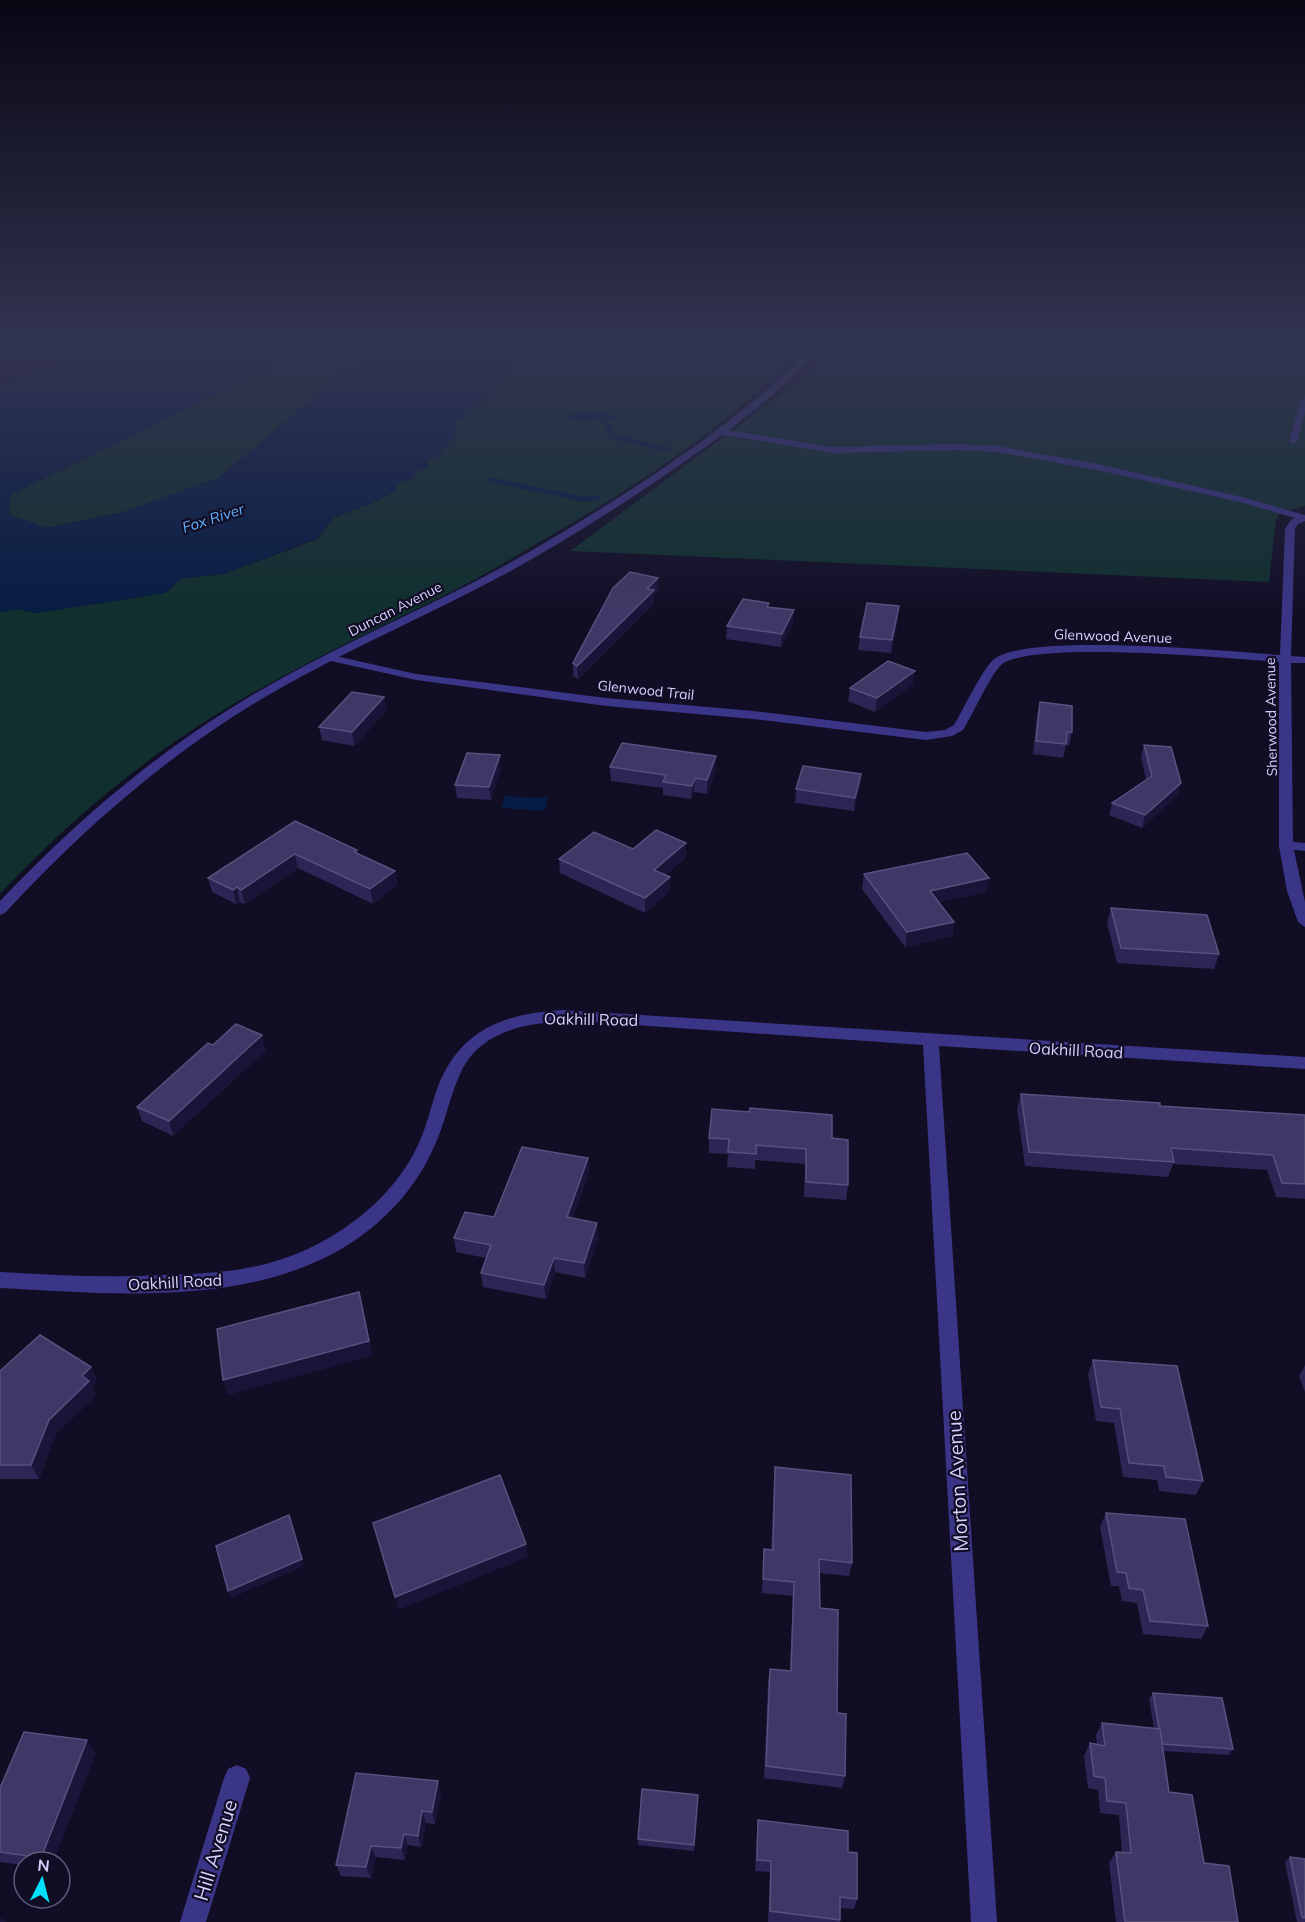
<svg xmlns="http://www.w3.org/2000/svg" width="1305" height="1922" font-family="Mulish,sans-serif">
	<rect width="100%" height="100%" fill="#110d25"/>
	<!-- green -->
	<g fill="#102f2e">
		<path d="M 311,348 L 371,348 L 220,477 L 120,513 L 45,528 L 9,514 L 10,495 Z"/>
		<path d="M 538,348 L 804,348 C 729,425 640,484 548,537 C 524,551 500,566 476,579 C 390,624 301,662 219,713 C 137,763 65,825 0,894 L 0,612 L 19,609 L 36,613 L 165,593 L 182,578 L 224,574 L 317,539 L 333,518 L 370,504 L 396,491 L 397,483 L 414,478 L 416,472 L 427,467 L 427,462 L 436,457 L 456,434 L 455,423 L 493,395 L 488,389 L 499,382 L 498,379 L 507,368 L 519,365 L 524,357 Z"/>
		<path d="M 831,348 L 1305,348 L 1305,506 L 1281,513 L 1276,519 L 1269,582 L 570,551 L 806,376 Z"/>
	</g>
	<!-- water -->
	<g fill="#071c44">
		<path d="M 117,348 L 311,348 L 10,495 L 9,514 L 46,528 L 120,513 L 220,477 L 371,348 L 538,348 L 524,357 L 519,365 L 507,368 L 510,375 L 499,379 L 500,382 L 488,389 L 493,395 L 456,423 L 456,434 L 436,457 L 427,462 L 428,467 L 416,472 L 414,478 L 397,483 L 396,491 L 370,504 L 333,518 L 317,538 L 224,574 L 182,578 L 165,593 L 36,613 L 19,609 L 0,612 L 0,385 Z"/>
		<path d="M 595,410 L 621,418 L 580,422 L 567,417 L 577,411 Z"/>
		<path d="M 505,796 L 548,798 L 544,811 L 501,808 Z"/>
	</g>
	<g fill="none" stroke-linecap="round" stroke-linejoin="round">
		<!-- stream -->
		<g stroke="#071c44" stroke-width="5">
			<path d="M 604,420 L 613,436 L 668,450"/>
			<path d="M 491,480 L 583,499 L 597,498"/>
		</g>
		<!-- service -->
		<path fill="#3a3586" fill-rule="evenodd" d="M 1302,397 L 1305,397 L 1305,413 L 1297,441 L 1293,444 L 1289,441 Z"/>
		<!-- minor -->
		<g fill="#3a3586" fill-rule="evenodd">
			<path d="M 0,348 L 12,348 L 0,352 Z"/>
			<path d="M 721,429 L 833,447 L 954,444 L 998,446 L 1102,465 L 1242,497 L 1305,515 L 1305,521 L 1298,524 L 1295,529 L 1291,656 L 1305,657 L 1305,663 L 1291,663 L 1293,842 L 1305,843 L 1305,851 L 1294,850 L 1305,902 L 1305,927 L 1298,922 L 1287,891 L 1279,846 L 1279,662 C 1236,659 1025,639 1000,666 C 987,681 975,711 963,730 L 952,736 L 926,740 L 753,719 L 606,706 L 416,680 L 331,661 L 325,658 L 331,655 L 416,674 L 606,698 L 753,711 L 926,732 L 945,730 L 954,725 C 964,708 980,674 992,661 C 1020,631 1233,652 1280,655 L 1285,529 L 1291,520 L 1295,518 L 1240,502 L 1102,471 L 998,452 L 954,450 L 833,453 L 718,434 L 718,430 Z"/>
			<path d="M 562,1010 L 1305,1057 L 1305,1069 L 939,1046 L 997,1922 L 971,1922 L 923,1045 L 592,1022 C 545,1020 484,1023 461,1072 C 449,1097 445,1125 433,1149 C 416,1187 388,1218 354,1241 C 253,1308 116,1294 0,1288 L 0,1272 C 54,1275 109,1278 163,1275 C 231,1273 281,1269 340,1231 C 371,1211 400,1182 416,1149 C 426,1130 430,1109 437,1089 C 459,1030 502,1014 562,1010 Z"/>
			<path d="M 237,1765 L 246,1769 L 250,1778 L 206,1922 L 180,1922 L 224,1778 L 228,1769 Z"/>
		</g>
		<!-- tertiary -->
		<path fill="#3a3586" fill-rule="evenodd" d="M 811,348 L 819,348 C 780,394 730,430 681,464 C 625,503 567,540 507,573 C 423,618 335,655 253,704 C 160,761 79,833 5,913 L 0,915 L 0,901 C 73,824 153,755 244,700 C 318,655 397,621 474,582 C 534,551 592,515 649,478 C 707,439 763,398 811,348 Z"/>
	</g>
	<!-- wall -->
	<g fill="#2f2554">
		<path d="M 658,578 L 658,590 L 654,594 L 654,603 L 578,679 L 573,676 L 573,663 Z"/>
		<path d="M 769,607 L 793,623 L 781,647 L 726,639 L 727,626 Z"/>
		<path d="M 898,619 L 891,653 L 858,650 L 860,637 Z"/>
		<path d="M 913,684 L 875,712 L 848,701 L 850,688 Z"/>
		<path d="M 384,697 L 386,711 L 354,746 L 322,740 L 319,727 Z"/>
		<path d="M 1040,702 L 1072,732 L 1069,746 L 1066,745 L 1063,758 L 1033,754 L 1037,715 Z"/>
		<path d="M 1144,745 L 1181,783 L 1177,795 L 1142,828 L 1109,815 L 1112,803 L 1146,780 L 1141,757 Z"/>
		<path d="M 716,756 L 716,769 L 707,794 L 694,792 L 691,799 L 663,795 L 663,788 L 611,781 L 610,767 Z"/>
		<path d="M 501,768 L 491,800 L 457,798 L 455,785 Z"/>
		<path d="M 861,774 L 860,788 L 854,811 L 795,803 L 796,789 Z"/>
		<path d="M 295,821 L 357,850 L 358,854 L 395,871 L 397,885 L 373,904 L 298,868 L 245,904 L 240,902 L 236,904 L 212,892 L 208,878 Z"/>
		<path d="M 686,843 L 686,857 L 665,875 L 670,877 L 670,891 L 645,913 L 560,873 L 559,859 Z"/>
		<path d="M 864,874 L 986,892 L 939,902 L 954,922 L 952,936 L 905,947 L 862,889 Z"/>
		<path d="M 1111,908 L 1219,954 L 1214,969 L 1117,963 L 1107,923 Z"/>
		<path d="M 213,1045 L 266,1050 L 173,1136 L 142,1121 L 137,1107 Z"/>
		<path d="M 1021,1094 L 1160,1106 L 1305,1115 L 1305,1199 L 1276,1197 L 1267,1170 L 1173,1164 L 1168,1177 L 1025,1166 L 1017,1109 Z"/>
		<path d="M 749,1112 L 832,1138 L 848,1185 L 846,1200 L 804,1197 L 805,1164 L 755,1160 L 755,1169 L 727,1167 L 728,1154 L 709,1153 L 709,1138 Z"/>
		<path d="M 588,1158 L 589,1173 L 573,1218 L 598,1238 L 585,1278 L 555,1272 L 546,1299 L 483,1287 L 481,1273 L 486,1258 L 456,1252 L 454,1238 L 494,1217 Z"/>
		<path d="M 1093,1360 L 1203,1481 L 1196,1495 L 1159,1491 L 1157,1480 L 1123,1477 L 1114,1423 L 1096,1421 L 1088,1374 Z"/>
		<path d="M 1305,1365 L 1305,1392 L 1299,1376 Z"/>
		<path d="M 91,1367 L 97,1382 L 92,1387 L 96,1395 L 56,1434 L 39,1479 L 0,1479 L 0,1371 Z"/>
		<path d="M 775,1467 L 852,1563 L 849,1576 L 819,1573 L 820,1608 L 837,1713 L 845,1776 L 842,1788 L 764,1778 L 768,1682 L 770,1669 L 790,1671 L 793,1596 L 762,1593 L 764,1549 L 771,1550 L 774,1481 Z"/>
		<path d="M 1106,1513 L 1208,1626 L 1201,1639 L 1143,1634 L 1137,1603 L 1122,1601 L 1119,1586 L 1111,1586 L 1100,1527 Z"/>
		<path d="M 1153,1693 L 1233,1749 L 1229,1755 L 1163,1751 L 1169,1792 L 1204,1863 L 1238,1922 L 1116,1922 L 1109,1863 L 1116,1852 L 1122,1852 L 1119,1815 L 1100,1813 L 1098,1790 L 1088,1788 L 1084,1756 L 1090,1743 L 1097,1745 L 1096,1735 L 1102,1723 L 1154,1728 L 1149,1699 Z"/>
		<path d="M 96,1752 L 53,1862 L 24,1862 L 24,1865 L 0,1862 L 0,1788 Z"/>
		<path d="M 441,1793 L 435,1824 L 426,1823 L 421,1847 L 408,1845 L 405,1860 L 376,1857 L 371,1878 L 341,1876 L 336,1865 Z"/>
		<path d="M 698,1795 L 694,1851 L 638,1845 L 638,1839 Z"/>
		<path d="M 758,1820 L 848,1852 L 857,1899 L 854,1909 L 840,1908 L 840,1922 L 768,1922 L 770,1872 L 755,1871 L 757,1832 Z"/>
		<path d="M 1290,1857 L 1305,1859 L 1305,1922 L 1297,1922 L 1285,1862 Z"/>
	</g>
	<!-- shaded-wall -->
	<g fill="#1b1439">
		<path d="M 658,578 L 658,590 L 654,594 L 654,603 L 578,679 L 577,666 L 647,589 Z"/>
		<path d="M 899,606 L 898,619 L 891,653 L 892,640 Z"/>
		<path d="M 794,610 L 793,623 L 781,647 L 782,634 Z"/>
		<path d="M 915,671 L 913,684 L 875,712 L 877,698 Z"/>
		<path d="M 384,697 L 386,711 L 354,746 L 352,732 Z"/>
		<path d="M 500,755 L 501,768 L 491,800 L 489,787 Z"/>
		<path d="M 716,756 L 716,769 L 707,794 L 707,780 Z"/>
		<path d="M 861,774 L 860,788 L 854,811 L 855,798 Z"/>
		<path d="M 695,778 L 694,792 L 691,799 L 692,786 Z"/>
		<path d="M 1181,783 L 1177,795 L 1142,828 L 1145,815 Z"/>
		<path d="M 686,843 L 686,857 L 654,884 L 654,870 Z"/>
		<path d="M 295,854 L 298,868 L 245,904 L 241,890 Z"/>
		<path d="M 395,871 L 397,885 L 373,904 L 370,889 Z"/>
		<path d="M 670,877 L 670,891 L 645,913 L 645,898 Z"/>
		<path d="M 989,878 L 986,892 L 927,905 L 930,891 Z"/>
		<path d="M 237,887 L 240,902 L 236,904 L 233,890 Z"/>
		<path d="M 954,922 L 952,936 L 905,947 L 907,932 Z"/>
		<path d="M 262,1035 L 266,1050 L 173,1136 L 169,1121 Z"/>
		<path d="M 588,1158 L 589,1173 L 568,1232 L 567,1217 Z"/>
		<path d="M 597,1223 L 598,1238 L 585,1278 L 584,1263 Z"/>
		<path d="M 554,1258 L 555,1272 L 546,1299 L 544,1285 Z"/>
		<path d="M 363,1307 L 373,1356 L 228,1395 L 223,1380 Z"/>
		<path d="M 91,1367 L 97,1382 L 92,1387 L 96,1395 L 56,1434 L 39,1479 L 31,1465 L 49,1420 L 82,1376 Z"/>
		<path d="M 289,1515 L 304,1566 L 231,1598 L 228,1591 Z"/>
		<path d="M 526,1544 L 528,1557 L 398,1610 L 395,1597 Z"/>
		<path d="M 87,1740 L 96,1752 L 53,1862 L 45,1862 L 41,1858 Z"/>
		<path d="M 438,1781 L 441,1793 L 435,1824 L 432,1812 Z"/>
		<path d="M 422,1811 L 426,1823 L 421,1847 L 418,1836 Z"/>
		<path d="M 404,1834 L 408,1845 L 405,1860 L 401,1848 Z"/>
		<path d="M 371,1846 L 376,1857 L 371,1878 L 366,1867 Z"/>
		<path d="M 1,1917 L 6,1922 L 0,1922 Z"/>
	</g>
	<!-- building -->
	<g fill="#413766" stroke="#58507e" stroke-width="1.5">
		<path d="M 630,572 L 658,578 L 647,589 L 654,590 L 577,666 L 573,663 L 613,588 Z"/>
		<path d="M 743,599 L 769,603 L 767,607 L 794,610 L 782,634 L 727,626 Z"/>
		<path d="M 867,603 L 899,606 L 892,640 L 860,637 Z"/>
		<path d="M 888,661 L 915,671 L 877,698 L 850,688 Z"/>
		<path d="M 352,692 L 384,697 L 352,732 L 319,727 Z"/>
		<path d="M 1040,702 L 1072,706 L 1072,732 L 1067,732 L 1066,744 L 1036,741 Z"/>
		<path d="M 622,743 L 716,756 L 707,780 L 695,778 L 692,786 L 663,782 L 666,775 L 610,767 Z"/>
		<path d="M 1144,745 L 1171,747 L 1181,783 L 1145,815 L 1112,803 L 1152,776 Z"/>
		<path d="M 467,753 L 500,755 L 489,787 L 455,785 Z"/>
		<path d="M 803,766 L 861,774 L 855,798 L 796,789 Z"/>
		<path d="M 295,821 L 357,850 L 354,852 L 395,871 L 370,889 L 295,854 L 241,890 L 237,887 L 233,890 L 208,878 Z"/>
		<path d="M 656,830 L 686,843 L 654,870 L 670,877 L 645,898 L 559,859 L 594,832 L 633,849 Z"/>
		<path d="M 967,853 L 989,878 L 930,891 L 954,922 L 907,932 L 864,874 Z"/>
		<path d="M 1111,908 L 1207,915 L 1219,954 L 1121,948 Z"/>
		<path d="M 236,1024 L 262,1035 L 169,1121 L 137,1107 L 208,1043 L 213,1045 Z"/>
		<path d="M 1021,1094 L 1160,1103 L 1160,1106 L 1305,1115 L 1305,1184 L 1282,1183 L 1273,1155 L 1171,1148 L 1174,1162 L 1029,1152 Z"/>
		<path d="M 750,1108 L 832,1115 L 832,1138 L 848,1140 L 848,1185 L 806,1182 L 806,1149 L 756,1145 L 756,1154 L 728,1152 L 729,1139 L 709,1138 L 712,1109 L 749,1112 Z"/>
		<path d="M 522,1147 L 588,1158 L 567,1217 L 597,1223 L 584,1263 L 554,1258 L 544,1285 L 481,1273 L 491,1245 L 454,1238 L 465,1212 L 494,1217 Z"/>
		<path d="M 359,1292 L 369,1341 L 223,1380 L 217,1329 Z"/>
		<path d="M 40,1335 L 91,1367 L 82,1376 L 89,1381 L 49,1420 L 31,1465 L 0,1465 L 0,1371 Z"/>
		<path d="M 1093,1360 L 1177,1366 L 1203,1481 L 1166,1477 L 1164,1466 L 1129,1463 L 1120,1409 L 1101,1407 Z"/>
		<path d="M 775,1467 L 851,1475 L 852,1563 L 819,1559 L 820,1608 L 838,1610 L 837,1713 L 846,1714 L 845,1776 L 766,1766 L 770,1669 L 791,1671 L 794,1582 L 763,1579 L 764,1549 L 773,1550 Z"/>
		<path d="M 500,1475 L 526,1544 L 395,1597 L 373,1523 Z"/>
		<path d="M 1106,1513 L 1185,1519 L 1208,1626 L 1150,1621 L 1143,1590 L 1129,1588 L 1126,1573 L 1117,1572 Z"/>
		<path d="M 289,1515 L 302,1559 L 228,1591 L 216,1546 Z"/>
		<path d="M 1153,1693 L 1222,1698 L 1233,1749 L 1162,1744 Z"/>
		<path d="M 1102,1723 L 1160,1729 L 1169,1792 L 1192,1795 L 1204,1863 L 1229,1866 L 1238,1922 L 1125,1922 L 1116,1852 L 1131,1853 L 1126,1803 L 1107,1801 L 1105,1778 L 1094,1776 L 1090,1743 L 1105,1746 Z"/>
		<path d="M 24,1732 L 87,1740 L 41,1858 L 0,1852 L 0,1788 Z"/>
		<path d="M 356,1773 L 438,1781 L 432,1812 L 422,1811 L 418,1836 L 404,1834 L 401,1848 L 371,1846 L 366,1867 L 336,1865 Z"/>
		<path d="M 642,1789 L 698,1795 L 694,1845 L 638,1839 Z"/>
		<path d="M 758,1820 L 848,1831 L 848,1852 L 857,1853 L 857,1899 L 840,1897 L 840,1920 L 770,1911 L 771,1861 L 757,1860 Z"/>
		<path d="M 1290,1857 L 1305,1859 L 1305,1918 L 1302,1917 Z"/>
	</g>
	<!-- sky -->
	<linearGradient id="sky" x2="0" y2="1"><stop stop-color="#090714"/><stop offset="0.56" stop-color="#323551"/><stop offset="1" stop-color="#323551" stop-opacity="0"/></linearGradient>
	<rect width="1305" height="617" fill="url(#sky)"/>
	<g text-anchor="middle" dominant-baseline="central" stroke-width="4.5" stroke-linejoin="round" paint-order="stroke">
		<!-- far-street labels -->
		<g font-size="14" fill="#d7d1ff" stroke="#110d25">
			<text transform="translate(395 609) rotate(-27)">Duncan Avenue</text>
			<text transform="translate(1113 636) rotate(2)">Glenwood Avenue</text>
			<text transform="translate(646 690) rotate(6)">Glenwood Trail</text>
			<text transform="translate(1271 717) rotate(-91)">Sherwood Avenue</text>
		</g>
		<!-- far-water labels -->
		<g font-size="15" font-style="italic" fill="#5fb2ff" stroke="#110d25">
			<text transform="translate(213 518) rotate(-18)">Fox River</text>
		</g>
		<!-- street labels -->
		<g font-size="16" fill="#d7d1ff" stroke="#110d25">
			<text transform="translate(591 1019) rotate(1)">Oakhill Road</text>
			<text transform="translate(1076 1050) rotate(3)">Oakhill Road</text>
			<text transform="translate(175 1282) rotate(-3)">Oakhill Road</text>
		</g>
		<!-- near-street labels -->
		<g font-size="20" fill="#d7d1ff" stroke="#110d25">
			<text transform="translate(957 1481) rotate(-93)">Morton Avenue</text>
			<text transform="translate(215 1850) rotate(-73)">Hill Avenue</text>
		</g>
	</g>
	<!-- north arrow -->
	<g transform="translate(42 1880) rotate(6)"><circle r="28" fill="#110d25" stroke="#605b7c" stroke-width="1.5"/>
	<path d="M0-4.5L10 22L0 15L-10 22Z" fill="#00dffc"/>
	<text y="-9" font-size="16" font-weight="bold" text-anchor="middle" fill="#d7d1ff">N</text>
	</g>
</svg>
